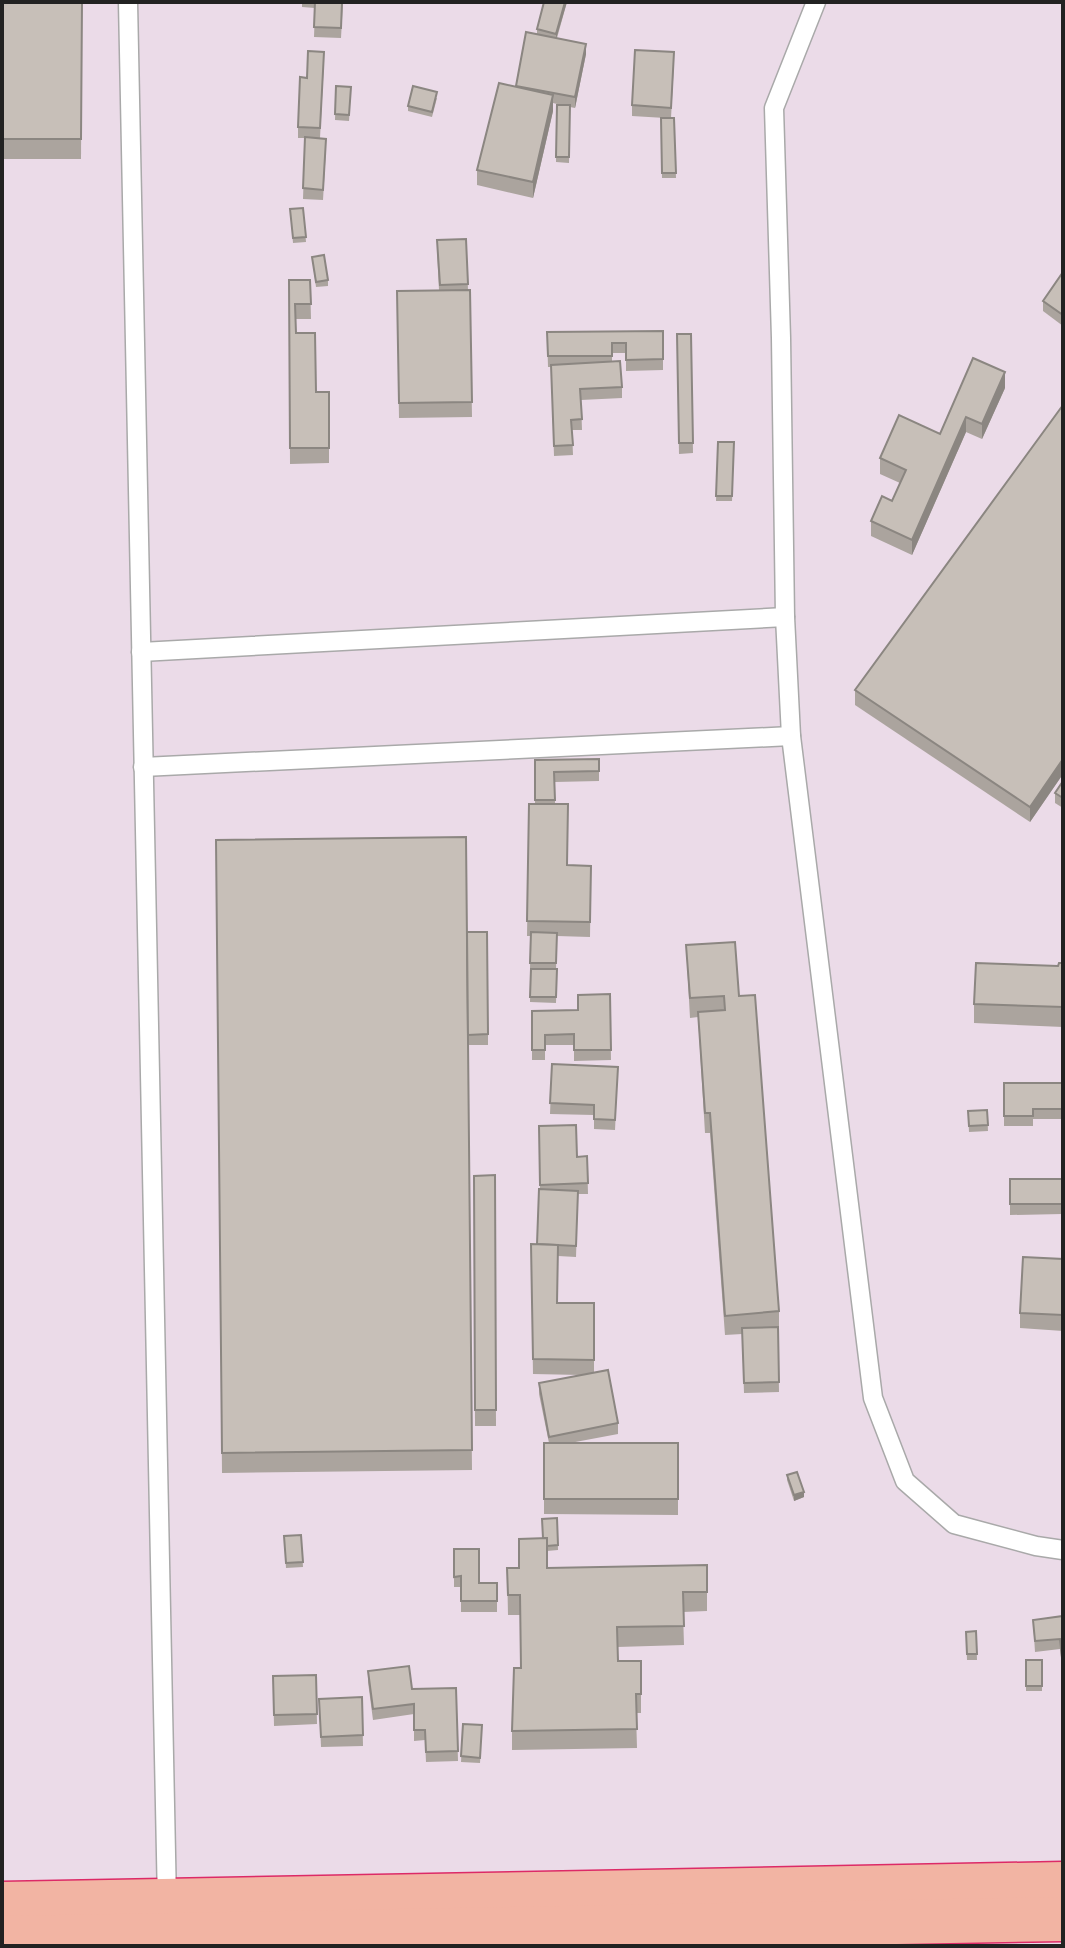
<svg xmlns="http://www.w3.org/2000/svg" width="1065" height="1948" font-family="'Sofia Sans Condensed',sans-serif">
	<rect width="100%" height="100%" fill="#f2efe9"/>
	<!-- industrial -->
	<rect fill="#ebdbe8" x="2" y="2" width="1061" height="1944"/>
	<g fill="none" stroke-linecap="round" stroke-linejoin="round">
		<defs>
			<g id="service">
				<path d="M 128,2 L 167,1903"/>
				<path d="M 816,2 L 774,108 L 781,338 L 785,617 L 791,736 L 873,1398 L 905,1481 L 954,1524 L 1036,1546 L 1063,1550"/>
				<path d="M 141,652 L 785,617"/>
				<path d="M 143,767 L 791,736"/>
			</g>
			<g id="trunk">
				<path d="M 2,1904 L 1063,1884"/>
				<path d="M 2,1938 L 1063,1919"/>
			</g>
		</defs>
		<!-- service casing -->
		<use href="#service" stroke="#a9a9a9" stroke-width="21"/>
		<!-- trunk casing -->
		<use href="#trunk" stroke="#dc2a67" stroke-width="47"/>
		<!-- service -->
		<use href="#service" stroke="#fff" stroke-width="18"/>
		<!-- trunk -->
		<use href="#trunk" stroke="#f2b4a3" stroke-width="44"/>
	</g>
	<!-- wall -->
	<g fill="#aba49e">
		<path d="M 2,2 L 82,2 L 81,159 L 2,159 Z"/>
		<path d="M 302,2 L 343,2 L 341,38 L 314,37 L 315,8 L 302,7 Z"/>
		<path d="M 544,2 L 567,2 L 557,38 L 586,54 L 575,108 L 570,107 L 569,163 L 556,162 L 557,105 L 561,105 L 553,103 L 553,111 L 533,198 L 477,185 L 477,170 L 516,87 L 537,34 L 537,29 Z"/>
		<path d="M 324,62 L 320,138 L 326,149 L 323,200 L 303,199 L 305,138 L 298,138 L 298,127 L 307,78 Z"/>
		<path d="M 674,63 L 671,118 L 674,118 L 676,178 L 662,178 L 661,118 L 665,118 L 632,116 L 632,105 Z"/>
		<path d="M 336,86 L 351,87 L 349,121 L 335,120 Z"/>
		<path d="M 437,98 L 432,117 L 408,111 L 408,106 Z"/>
		<path d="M 303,208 L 306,242 L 293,243 L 290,209 Z"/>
		<path d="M 466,239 L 468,290 L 470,290 L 472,417 L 399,418 L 397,291 L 439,290 L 437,251 Z"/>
		<path d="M 312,257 L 328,280 L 328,286 L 316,287 Z"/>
		<path d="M 1063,272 L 1063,326 L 1043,311 L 1043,301 Z"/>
		<path d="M 289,280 L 310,280 L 311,319 L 296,319 L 296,333 L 316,392 L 329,392 L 329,463 L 290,464 Z"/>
		<path d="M 663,331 L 663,370 L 626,371 L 626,353 L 612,353 L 612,361 L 622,387 L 622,398 L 581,400 L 582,430 L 572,430 L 573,455 L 554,456 L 551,367 L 548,367 L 547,332 Z"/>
		<path d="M 677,334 L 691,334 L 693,453 L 679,454 Z"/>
		<path d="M 1005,388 L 982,439 L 966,432 L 912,555 L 871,536 L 871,521 L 892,501 L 900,483 L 880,474 L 880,458 L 940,434 Z"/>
		<path d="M 1063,405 L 1063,774 L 1030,822 L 855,705 L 855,690 Z"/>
		<path d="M 718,442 L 734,442 L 732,501 L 716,501 Z"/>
		<path d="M 599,759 L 599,781 L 555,782 L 555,804 L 567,865 L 591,866 L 590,937 L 557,936 L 556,969 L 530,968 L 531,936 L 527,936 L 529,804 L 535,804 L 535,760 Z"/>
		<path d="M 1063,781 L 1063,808 L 1055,803 L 1055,793 Z"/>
		<path d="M 216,840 L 467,932 L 488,1034 L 488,1045 L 468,1045 L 472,1470 L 222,1473 Z"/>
		<path d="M 686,945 L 739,996 L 779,1311 L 779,1331 L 778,1331 L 779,1392 L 744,1393 L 742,1334 L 725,1335 L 710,1133 L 705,1133 L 698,1017 L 690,1018 Z"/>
		<path d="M 1063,963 L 1063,1027 L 974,1023 L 974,1004 L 1058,966 Z"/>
		<path d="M 531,969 L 557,969 L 556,1003 L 530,1002 Z"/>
		<path d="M 610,994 L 611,1060 L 574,1061 L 574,1045 L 545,1045 L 545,1060 L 532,1060 L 532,1011 L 578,1010 Z"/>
		<path d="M 552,1064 L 618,1067 L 615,1130 L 594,1129 L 594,1115 L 550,1114 Z"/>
		<path d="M 1004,1083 L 1063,1083 L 1063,1119 L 1033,1119 L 1033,1126 L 1004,1126 Z"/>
		<path d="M 987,1110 L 988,1131 L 969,1132 L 968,1111 Z"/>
		<path d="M 539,1126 L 577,1157 L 587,1156 L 588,1194 L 578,1194 L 576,1257 L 558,1256 L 557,1303 L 594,1303 L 594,1373 L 618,1423 L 618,1434 L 570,1443 L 678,1443 L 678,1515 L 544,1514 L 544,1443 L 549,1443 L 539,1394 L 539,1383 L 581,1375 L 533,1374 L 531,1244 L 537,1244 L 540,1189 Z"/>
		<path d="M 495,1175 L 496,1426 L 475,1426 L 474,1176 Z"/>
		<path d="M 1010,1179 L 1062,1179 L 1062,1214 L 1010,1215 Z"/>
		<path d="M 1063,1259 L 1063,1331 L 1020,1328 L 1020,1313 Z"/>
		<path d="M 787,1475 L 804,1497 L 794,1501 L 787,1480 Z"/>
		<path d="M 557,1518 L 558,1550 L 547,1551 L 547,1568 L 707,1565 L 707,1611 L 683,1612 L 684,1645 L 617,1647 L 618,1661 L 641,1661 L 641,1713 L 636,1713 L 637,1748 L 512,1750 L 512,1731 L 521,1668 L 520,1615 L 508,1615 L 507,1568 L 519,1568 Z"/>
		<path d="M 301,1535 L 303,1567 L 286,1568 L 284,1536 Z"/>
		<path d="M 454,1549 L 479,1583 L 497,1583 L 497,1612 L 461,1612 L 461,1587 L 454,1587 Z"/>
		<path d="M 1063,1616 L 1063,1667 L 1062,1667 L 1060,1649 L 1035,1652 L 1033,1620 Z"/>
		<path d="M 976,1631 L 977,1660 L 967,1660 L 966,1632 Z"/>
		<rect x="1026" y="1660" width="16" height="31"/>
		<path d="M 368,1671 L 412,1689 L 456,1688 L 458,1761 L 426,1762 L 425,1740 L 414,1741 L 414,1714 L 373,1720 L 368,1682 Z"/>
		<path d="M 316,1675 L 317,1724 L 274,1726 L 273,1676 Z"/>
		<path d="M 362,1697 L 363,1746 L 321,1747 L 319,1699 Z"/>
		<path d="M 463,1724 L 482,1725 L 480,1763 L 461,1762 Z"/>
	</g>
	<!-- shaded-wall -->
	<g fill="#8b8681">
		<path d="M 565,2 L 567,2 L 556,39 L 556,34 Z"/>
		<path d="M 586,44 L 586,54 L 575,108 L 575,97 Z"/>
		<path d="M 553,95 L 553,111 L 533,198 L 533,182 Z"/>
		<path d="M 1005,372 L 1005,388 L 982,439 L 982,424 Z"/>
		<path d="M 966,417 L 966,432 L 912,555 L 912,540 Z"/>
		<path d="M 1063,759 L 1063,774 L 1030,822 L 1030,807 Z"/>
		<path d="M 804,1492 L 804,1497 L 794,1501 L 794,1495 Z"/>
	</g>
	<!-- building -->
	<g fill="#c7bfb8" stroke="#8b8681" stroke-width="2">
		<path d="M 2,2 L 82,2 L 81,139 L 2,139 Z"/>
		<path d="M 315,2 L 342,2 L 341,28 L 314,27 Z"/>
		<path d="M 544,2 L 565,2 L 556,34 L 537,29 Z"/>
		<path d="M 526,32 L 586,44 L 575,97 L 516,86 Z"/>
		<path d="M 635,50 L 674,52 L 671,108 L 632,105 Z"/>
		<path d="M 308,51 L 324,52 L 320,128 L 298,127 L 300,77 L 307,78 Z"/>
		<path d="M 499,83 L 553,95 L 533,182 L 477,170 Z"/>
		<path d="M 336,86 L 351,87 L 349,115 L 335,114 Z"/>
		<path d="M 413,86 L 437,92 L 432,112 L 408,106 Z"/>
		<path d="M 557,105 L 570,105 L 569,157 L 556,157 Z"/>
		<path d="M 661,118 L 674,118 L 676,173 L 662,173 Z"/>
		<path d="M 305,137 L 326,139 L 323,190 L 303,188 Z"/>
		<path d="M 303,208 L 306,237 L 293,238 L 290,209 Z"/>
		<path d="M 466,239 L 468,284 L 440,285 L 437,240 Z"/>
		<path d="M 324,255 L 328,280 L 316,282 L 312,257 Z"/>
		<path d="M 1063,272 L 1063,315 L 1043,301 Z"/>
		<path d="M 289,280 L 310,280 L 311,304 L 295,304 L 296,333 L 315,333 L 316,392 L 329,392 L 329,448 L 290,448 Z"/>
		<path d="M 470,290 L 472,402 L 399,403 L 397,291 Z"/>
		<path d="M 663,331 L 663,359 L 626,360 L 626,343 L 612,343 L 612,356 L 548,356 L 547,332 Z"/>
		<path d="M 677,334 L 691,334 L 693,443 L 679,443 Z"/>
		<path d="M 973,358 L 1005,372 L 982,424 L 966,417 L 912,540 L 871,521 L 882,496 L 892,501 L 906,470 L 880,458 L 899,415 L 940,434 Z"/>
		<path d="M 620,361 L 622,387 L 580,389 L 582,419 L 571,420 L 573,445 L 554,446 L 551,365 Z"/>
		<path d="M 1063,405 L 1063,759 L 1030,807 L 855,690 Z"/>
		<path d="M 718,442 L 734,442 L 732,496 L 716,496 Z"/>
		<path d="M 599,759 L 599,771 L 554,772 L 555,800 L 535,800 L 535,760 Z"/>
		<path d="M 1063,781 L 1063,798 L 1055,793 Z"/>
		<path d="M 529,804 L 568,804 L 567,865 L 591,866 L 590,922 L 527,921 Z"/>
		<path d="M 466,837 L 472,1450 L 222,1453 L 216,840 Z"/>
		<path d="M 467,932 L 487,932 L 488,1034 L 468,1035 Z"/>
		<path d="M 531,932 L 557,933 L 556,963 L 530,963 Z"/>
		<path d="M 735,942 L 739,996 L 755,995 L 779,1311 L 725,1316 L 710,1113 L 705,1113 L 698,1012 L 725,1010 L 724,996 L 690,998 L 686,945 Z"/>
		<path d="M 976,963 L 1058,966 L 1059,963 L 1063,963 L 1063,1007 L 974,1004 Z"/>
		<path d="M 531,969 L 557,969 L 556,997 L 530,997 Z"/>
		<path d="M 610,994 L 611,1050 L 574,1050 L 574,1034 L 545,1035 L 545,1050 L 532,1050 L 532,1011 L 578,1010 L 578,995 Z"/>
		<path d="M 552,1064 L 618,1067 L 615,1120 L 594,1119 L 594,1105 L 550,1103 Z"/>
		<path d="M 1004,1083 L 1063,1083 L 1063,1109 L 1033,1109 L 1033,1116 L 1004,1116 Z"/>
		<path d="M 987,1110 L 988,1125 L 969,1126 L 968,1111 Z"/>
		<path d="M 576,1125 L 577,1157 L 587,1156 L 588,1183 L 540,1185 L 539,1126 Z"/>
		<path d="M 495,1175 L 496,1410 L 475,1410 L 474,1176 Z"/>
		<rect x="1010" y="1179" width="52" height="25"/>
		<path d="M 539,1189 L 578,1191 L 576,1246 L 537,1244 Z"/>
		<path d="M 531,1244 L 558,1245 L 557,1303 L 594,1303 L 594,1360 L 533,1359 Z"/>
		<path d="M 1023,1257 L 1063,1259 L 1063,1315 L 1020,1313 Z"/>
		<path d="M 778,1327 L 779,1382 L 744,1383 L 742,1328 Z"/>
		<path d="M 608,1370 L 618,1423 L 549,1437 L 539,1383 Z"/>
		<rect x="544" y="1443" width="134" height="56"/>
		<path d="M 797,1472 L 804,1492 L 794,1495 L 787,1475 Z"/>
		<path d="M 557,1518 L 558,1545 L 547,1546 L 547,1538 L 543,1538 L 542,1519 Z"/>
		<path d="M 301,1535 L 303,1562 L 286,1563 L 284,1536 Z"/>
		<path d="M 547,1538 L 547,1568 L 707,1565 L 707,1592 L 683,1592 L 684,1626 L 617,1627 L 618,1661 L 641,1661 L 641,1694 L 636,1694 L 637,1729 L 512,1731 L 514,1668 L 521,1668 L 520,1595 L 508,1595 L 507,1568 L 519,1568 L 519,1539 Z"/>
		<path d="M 454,1549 L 479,1549 L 479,1583 L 497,1583 L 497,1601 L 461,1601 L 461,1576 L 454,1577 Z"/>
		<path d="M 1063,1616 L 1063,1657 L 1062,1657 L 1060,1639 L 1035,1641 L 1033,1620 Z"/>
		<path d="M 976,1631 L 977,1654 L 967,1654 L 966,1632 Z"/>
		<rect x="1026" y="1660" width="16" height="26"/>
		<path d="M 409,1666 L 412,1689 L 456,1688 L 458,1751 L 426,1752 L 425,1730 L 414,1730 L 414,1704 L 373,1709 L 368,1671 Z"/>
		<path d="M 316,1675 L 317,1714 L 274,1715 L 273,1676 Z"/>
		<path d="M 362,1697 L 363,1735 L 321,1737 L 319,1699 Z"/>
		<path d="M 463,1724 L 482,1725 L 480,1758 L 461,1756 Z"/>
	</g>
	<!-- border -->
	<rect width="1065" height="1948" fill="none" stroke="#222222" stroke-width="8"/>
</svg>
